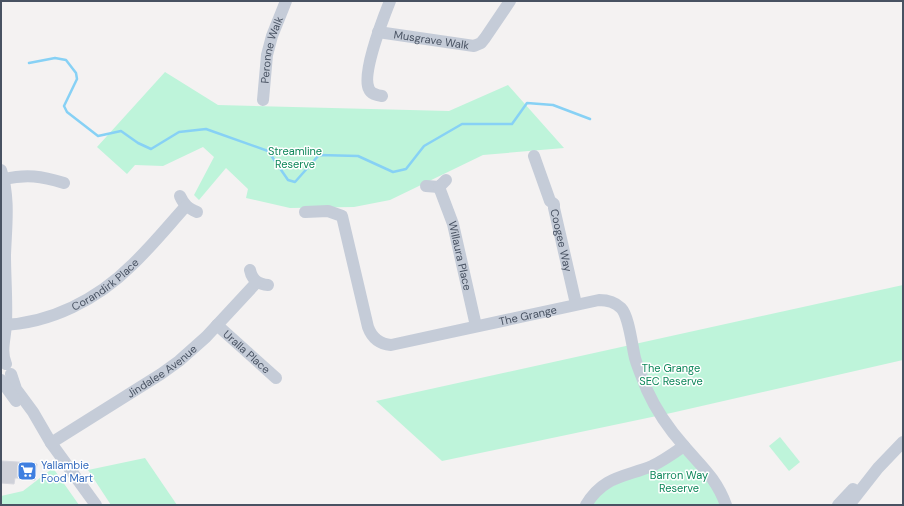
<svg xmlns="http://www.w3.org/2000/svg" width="904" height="506" font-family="'DM Sans',sans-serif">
	<rect width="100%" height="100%" fill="#f4f2f2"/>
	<!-- green -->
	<g fill="#bef4da">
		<path d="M 165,72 L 218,105 L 449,111 L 508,85 L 564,148 L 483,155 L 390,200 L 354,207 L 290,208 L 246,198 L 248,189 L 226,168 L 199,200 L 194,195 L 214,157 L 203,147 L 163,166 L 135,165 L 127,174 L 97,147 Z"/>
		<path d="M 903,285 L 903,360 L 671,413 L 442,461 L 376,401 Z"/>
		<path d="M 780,437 L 800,462 L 789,471 L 769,446 Z"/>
		<path d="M 682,453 L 708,477 L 722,505 L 590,505 L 600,492 Z"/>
		<path d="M 145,458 L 177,505 L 111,505 L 88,470 Z"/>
		<path d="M 53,468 L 79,505 L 1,505 L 1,496 L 23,491 Z"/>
	</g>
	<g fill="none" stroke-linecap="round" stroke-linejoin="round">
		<!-- stream -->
		<path stroke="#87d1f5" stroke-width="2.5" d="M 29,63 L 55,58 L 66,60 L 76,73 L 77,79 L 64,106 L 67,112 L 98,136 L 121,131 L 138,143 L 151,149 L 179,132 L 206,129 L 268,151 L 288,180 L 295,182 L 319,155 L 358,156 L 393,172 L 406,169 L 424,146 L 462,124 L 512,124 L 527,103 L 553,105 L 590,119"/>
	</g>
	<!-- building -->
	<g fill="#ced0d8" stroke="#d6d7de">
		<path d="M 1,461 L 18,462 L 17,478 L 15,478 L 14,484 L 1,483 L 1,485 Z"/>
		<path d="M 18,462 L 37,464 L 35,480 L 17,478 Z"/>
	</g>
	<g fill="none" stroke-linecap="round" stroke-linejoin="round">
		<!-- minor -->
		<g stroke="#c5ccd8" stroke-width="12">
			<path id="s1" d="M 378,32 L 474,46 L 481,43 L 485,38 L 510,1"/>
			<path d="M 382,96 C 376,95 371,94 369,89 C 361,74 384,16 390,1"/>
			<path id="s2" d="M 263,100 L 267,55 L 272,36 L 286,1"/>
			<path id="s3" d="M 534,156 L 550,201 L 554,204 L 554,208 L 576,304"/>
			<path d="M 1,170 C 10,198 6,226 5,255 C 5,277 7,300 6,322 C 6,336 0,351 6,364"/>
			<path d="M 4,179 C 27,174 41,176 64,183"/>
			<path d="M 426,186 L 439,187 L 446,180"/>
			<path id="s4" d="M 439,187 L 453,224 L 476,326"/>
			<path d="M 180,196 C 184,205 188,208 197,212"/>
			<path id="s5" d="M 305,212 L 328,211 L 342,216 L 368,327 C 372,338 379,344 391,345 L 599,300 C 608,300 615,302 621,308 C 629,316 632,346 635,358 C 638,369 643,379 647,390 C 656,410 669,429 684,446 C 702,467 716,478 726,505"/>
			<path d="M 250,270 C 252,280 258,284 268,285"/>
			<path id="s6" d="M 1,325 C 50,324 98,299 132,265 C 151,247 168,226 186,206"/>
			<path id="s7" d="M 217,325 L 276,378"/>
			<path d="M 11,374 L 16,389 L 33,412 L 51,443 L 96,505"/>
			<path d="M 1,380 L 16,401"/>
			<path id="s8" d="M 51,443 L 161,374 L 179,361 L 206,337 L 257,282"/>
			<path d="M 586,505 C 603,476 625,477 652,466 C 663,461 674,453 684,446"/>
			<path d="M 838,505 L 853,489"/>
			<path d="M 849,505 L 878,468 L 903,442"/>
		</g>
	</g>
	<!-- icons -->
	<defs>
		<symbol id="supermarket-square" viewBox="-11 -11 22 22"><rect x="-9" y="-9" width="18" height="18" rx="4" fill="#3f7fe0" stroke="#fff"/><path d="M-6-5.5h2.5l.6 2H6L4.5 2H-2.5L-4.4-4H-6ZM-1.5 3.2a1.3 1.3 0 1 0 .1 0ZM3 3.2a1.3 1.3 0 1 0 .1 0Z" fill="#fff"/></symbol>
	</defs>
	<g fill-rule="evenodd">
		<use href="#supermarket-square" x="16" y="460" width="22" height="22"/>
	</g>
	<g text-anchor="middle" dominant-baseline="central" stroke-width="3" stroke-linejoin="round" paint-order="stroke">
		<!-- street labels -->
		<g font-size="11" fill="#485262" stroke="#fff">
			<text stroke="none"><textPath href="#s1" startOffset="54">Musgrave Walk</textPath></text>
			<text stroke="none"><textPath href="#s2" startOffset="51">Peronne Walk</textPath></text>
			<text stroke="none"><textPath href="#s3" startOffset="90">Coogee Way</textPath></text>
			<text stroke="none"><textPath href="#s4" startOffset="72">Willaura Place</textPath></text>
			<text stroke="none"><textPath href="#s6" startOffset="114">Corandirk Place</textPath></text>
			<text stroke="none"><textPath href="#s5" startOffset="323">The Grange</textPath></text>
			<text stroke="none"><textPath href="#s7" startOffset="40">Uralla Place</textPath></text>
			<text stroke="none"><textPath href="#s8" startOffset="132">Jindalee Avenue</textPath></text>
		</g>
		<!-- park labels -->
		<g font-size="11" fill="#0e875a" stroke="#fff">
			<text x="295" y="151">Streamline<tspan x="295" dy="13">Reserve</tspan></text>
			<text x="671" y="368">The Grange<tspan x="671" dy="13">SEC Reserve</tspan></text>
			<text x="679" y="475">Barron Way<tspan x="679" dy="13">Reserve</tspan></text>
		</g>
		<!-- shop labels -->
		<g font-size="11" fill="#366cbe" stroke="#fff" text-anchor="start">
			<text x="41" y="465">Yallambie<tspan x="41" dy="13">Food Mart</tspan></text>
		</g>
	</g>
	<!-- border -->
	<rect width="904" height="506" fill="none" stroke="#485262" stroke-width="4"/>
</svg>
